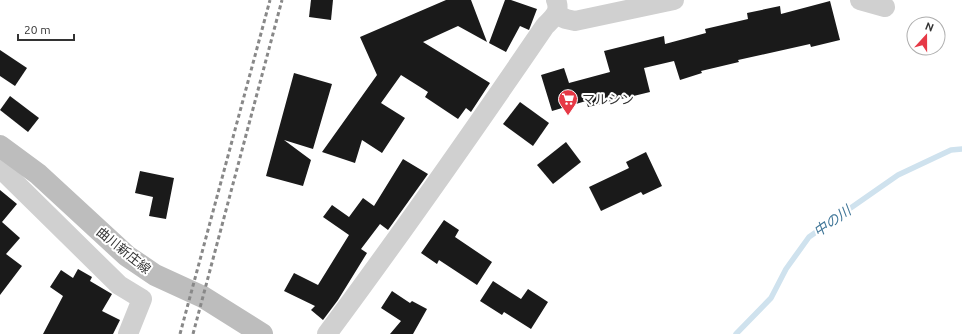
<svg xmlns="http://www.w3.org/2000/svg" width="962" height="334" font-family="Ubuntu,'Noto Sans JP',sans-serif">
	<rect width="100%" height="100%" fill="#fff"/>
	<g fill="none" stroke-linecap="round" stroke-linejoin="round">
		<!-- stream -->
		<path stroke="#cfe2ee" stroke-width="5.5" d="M 736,334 L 771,298 L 786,269 L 809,237 L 898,175 L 951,150 L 962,149"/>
	</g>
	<!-- building -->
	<g fill="#1a1a1a">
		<path d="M 311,0 L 333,0 L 331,20 L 309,17 Z"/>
		<path d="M 446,0 L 471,0 L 487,42 L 458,26 L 423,42 L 490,83 L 471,112 L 466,108 L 458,119 L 425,97 L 428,92 L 401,75 L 381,103 L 405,118 L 382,153 L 362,140 L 355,163 L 322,152 L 377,75 L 360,37 Z"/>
		<path d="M 505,0 L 511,0 L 537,9 L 529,30 L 520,26 L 506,52 L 489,43 Z"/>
		<path d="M 830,1 L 840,40 L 811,47 L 810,44 L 738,60 L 739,62 L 701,71 L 702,73 L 680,80 L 674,61 L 644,68 L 650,92 L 588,107 L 586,101 L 552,111 L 541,75 L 564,68 L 569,83 L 610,72 L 604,51 L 664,36 L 665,44 L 706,33 L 705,29 L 748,19 L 747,13 L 780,6 L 781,14 Z"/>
		<path d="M 0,50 L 27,68 L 15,86 L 0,76 Z"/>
		<path d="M 294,73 L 332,84 L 313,149 L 284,140 L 311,160 L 303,186 L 266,176 Z"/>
		<path d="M 10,96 L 39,118 L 28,132 L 0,110 Z"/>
		<path d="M 520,102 L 549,123 L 533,146 L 503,124 Z"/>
		<path d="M 566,142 L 581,162 L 553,184 L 537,165 Z"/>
		<path d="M 646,152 L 662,186 L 643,195 L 641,192 L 601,211 L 589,187 L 629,168 L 626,162 Z"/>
		<path d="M 403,159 L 428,174 L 388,230 L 380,224 L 361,249 L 367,253 L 338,300 L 323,320 L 311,310 L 315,306 L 284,291 L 294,273 L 318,285 L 349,235 L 323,217 L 332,205 L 349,217 L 363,198 L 374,206 Z"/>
		<path d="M 140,171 L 174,178 L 166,219 L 149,216 L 153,197 L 135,193 Z"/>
		<path d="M 0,190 L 17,204 L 2,222 L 20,238 L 6,254 L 22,266 L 0,295 Z"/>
		<path d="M 444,220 L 459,230 L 455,237 L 492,262 L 477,285 L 439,260 L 437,264 L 421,253 Z"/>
		<path d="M 78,269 L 92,277 L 90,281 L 112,294 L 102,311 L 120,320 L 113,334 L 43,334 L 63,296 L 50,287 L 61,270 L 73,278 Z"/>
		<path d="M 493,281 L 521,299 L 528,289 L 548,302 L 531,329 L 504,312 L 502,315 L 480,301 Z"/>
		<path d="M 392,291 L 410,303 L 412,301 L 427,309 L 413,334 L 390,334 L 401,321 L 381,308 Z"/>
	</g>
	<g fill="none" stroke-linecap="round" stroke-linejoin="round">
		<!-- street -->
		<g stroke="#d0d0d0" stroke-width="20">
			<path d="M 860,0 L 885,7"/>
			<path d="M 557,15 L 566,19 L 575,21 L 674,0"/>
			<path d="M 0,168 L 119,285 L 142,299 L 128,334"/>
			<path d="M 327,334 C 402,233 474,130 545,26 C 553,18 561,12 556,0"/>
		</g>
		<!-- secondary -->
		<path stroke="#bdbdbd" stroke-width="22" d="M 0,146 L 38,174 L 127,256 L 155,275 L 203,297 L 262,334"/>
		<!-- rail -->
		<g stroke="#888" stroke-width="3" stroke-dasharray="4 3" stroke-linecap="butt">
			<path d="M 180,334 L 270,0"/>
			<path d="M 193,334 L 282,0"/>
		</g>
	</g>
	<!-- icons -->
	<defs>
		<symbol id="supermarket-pin" viewBox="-11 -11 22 30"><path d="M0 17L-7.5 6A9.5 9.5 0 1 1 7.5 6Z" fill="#e63946" stroke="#fff"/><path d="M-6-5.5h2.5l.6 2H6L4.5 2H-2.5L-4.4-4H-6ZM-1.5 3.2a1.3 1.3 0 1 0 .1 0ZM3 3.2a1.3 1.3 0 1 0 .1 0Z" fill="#fff"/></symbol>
	</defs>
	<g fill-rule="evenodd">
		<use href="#supermarket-pin" x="557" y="88" width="22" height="30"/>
	</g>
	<g text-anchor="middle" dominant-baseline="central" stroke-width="4" stroke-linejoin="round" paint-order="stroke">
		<!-- poi labels -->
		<g font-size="13" fill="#333" stroke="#fff" text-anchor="start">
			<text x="582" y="99">マルシン</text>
		</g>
		<!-- street labels -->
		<g font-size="13" fill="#333" stroke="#fff">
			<text transform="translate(124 250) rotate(39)">曲川新庄線</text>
		</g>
		<!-- water labels -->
		<g font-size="14" font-style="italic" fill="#3f7597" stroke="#fff">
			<text transform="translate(832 221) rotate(-35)">中の川</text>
		</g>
	</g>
	<!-- north arrow -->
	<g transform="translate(926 36) rotate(21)"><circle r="19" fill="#ffffff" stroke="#adadad"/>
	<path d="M0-3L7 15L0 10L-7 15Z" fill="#e63946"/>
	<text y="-6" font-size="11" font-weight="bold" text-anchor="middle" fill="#333333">N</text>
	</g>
	<!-- scale -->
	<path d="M18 34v6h56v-6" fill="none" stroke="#333333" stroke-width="2"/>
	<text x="24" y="34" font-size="12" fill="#333333" stroke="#ffffff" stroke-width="3" paint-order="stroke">20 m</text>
</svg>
